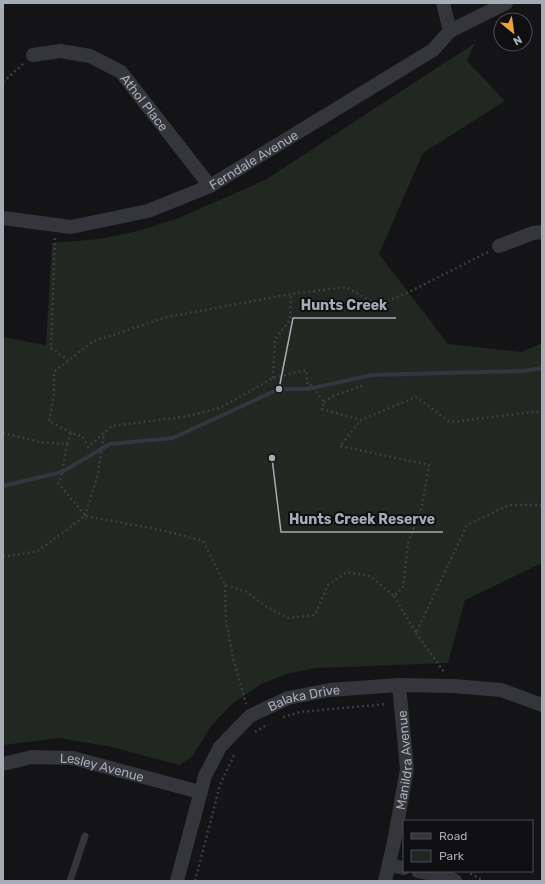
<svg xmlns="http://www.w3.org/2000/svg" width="545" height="884" font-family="Rubik,sans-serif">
	<rect width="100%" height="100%" fill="#141416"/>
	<!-- green -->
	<path fill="#202821" d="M 475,43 L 467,61 L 505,101 L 423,153 L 379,254 L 448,344 L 522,352 L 542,343 L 542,563 L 465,600 L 448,663 L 316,668 L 286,674 L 261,684 L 232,704 L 211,726 L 192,757 L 179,765 L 112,747 L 59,738 L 3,745 L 3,337 L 46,345 L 52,243 L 99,239 L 138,231 L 179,218 L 265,180 Z"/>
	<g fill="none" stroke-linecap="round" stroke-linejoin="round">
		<!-- stream -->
		<path stroke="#2e383e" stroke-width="4" d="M 3,486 L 62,472 L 110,444 L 173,438 L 279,389 L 308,389 L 372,375 L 523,371 L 542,368"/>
		<!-- path -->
		<g stroke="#3b3d42" stroke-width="2.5" stroke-dasharray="2 3" stroke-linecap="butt">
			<path d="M 3,82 L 24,63"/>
			<path d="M 55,238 L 51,348 L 68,360"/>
			<path d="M 488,252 L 407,293 L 378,305 L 346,287 L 291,294 L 167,317 L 92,342 L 54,372 L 54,395 L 49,421 L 71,433 L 82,436 L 88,447 L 112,426 L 183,417 L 220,408 L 273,378 L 306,370 L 308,389 L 311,385 L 324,402 L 322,409 L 361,420 L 416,397 L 450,422 L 542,411"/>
			<path d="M 273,378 L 275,339 L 290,320 L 291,294"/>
			<path d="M 324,402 L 333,396 L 365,385"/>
			<path d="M 3,433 L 40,442 L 67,444 L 71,433"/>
			<path d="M 67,444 L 61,478 L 58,483 L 85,515"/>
			<path d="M 85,516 L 98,474 L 104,433"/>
			<path d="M 3,557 L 38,551 L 85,516 L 161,530 L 203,541 L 225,585 L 245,591 L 267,607 L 288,618 L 315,615 L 328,585 L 347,572 L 370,576 L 394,596 L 403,587 L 408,543 L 422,506 L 429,465 L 340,446 L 361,420"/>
			<path d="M 225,585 L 226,621 L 233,658 L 246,704"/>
			<path d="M 394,596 L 416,633 L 467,525 L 509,505 L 542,505"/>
			<path d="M 416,633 L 444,672"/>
			<path d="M 283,717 L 300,712 L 387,704"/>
			<path d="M 255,732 L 268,724"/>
			<path d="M 466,871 L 484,881"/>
			<path d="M 195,881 L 220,785 L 235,753"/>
		</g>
		<!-- service -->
		<path stroke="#35363b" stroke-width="7" d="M 70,881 L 85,836"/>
		<!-- minor -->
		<g stroke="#35363b" stroke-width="14">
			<path d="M 443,3 L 450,31"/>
			<path id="s1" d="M 33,55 L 61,51 L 90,56 L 121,72 L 210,186"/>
			<path id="s2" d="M 3,218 L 71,227 L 148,211 L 210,186 L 433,50 L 450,31 L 506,3"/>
			<path d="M 499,246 L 533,233 L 542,232"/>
			<path id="s3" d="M 3,764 L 32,757 L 73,758 L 200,792"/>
			<path d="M 389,865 L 404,868"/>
			<path d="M 418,871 L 446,877 L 455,881"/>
			<path id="s4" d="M 177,881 L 205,776 L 220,747 L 250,716 L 288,698 L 329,690 L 399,685 L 454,686 L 501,690 L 542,705"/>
			<path id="s5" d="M 385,881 L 394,842 L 407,769 L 399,685"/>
		</g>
	</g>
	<g text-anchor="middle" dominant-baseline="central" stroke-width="4" stroke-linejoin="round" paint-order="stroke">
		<!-- street labels -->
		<g font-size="13" fill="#a6acb6" stroke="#0f0f11">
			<text stroke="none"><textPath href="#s1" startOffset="131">Athol Place</textPath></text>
			<text stroke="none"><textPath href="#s2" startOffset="265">Ferndale Avenue</textPath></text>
			<text stroke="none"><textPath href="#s4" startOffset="242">Balaka Drive</textPath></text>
			<text stroke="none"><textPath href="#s5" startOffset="123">Manildra Avenue</textPath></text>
			<text stroke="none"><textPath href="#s3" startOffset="101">Lesley Avenue</textPath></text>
		</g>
	</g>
	<!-- callouts -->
	<path fill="none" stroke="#a6acb6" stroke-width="1.5" d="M279 389L293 318H396M272 458L281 532H443"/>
	<g fill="#a6acb6" stroke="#0f0f11" stroke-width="1.5">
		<circle cx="279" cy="389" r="4"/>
		<circle cx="272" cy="458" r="4"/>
	</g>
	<g font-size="14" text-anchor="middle" font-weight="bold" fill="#a6acb6" stroke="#0f0f11" stroke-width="4" stroke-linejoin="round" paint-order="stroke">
		<text x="344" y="310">Hunts Creek</text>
		<text x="362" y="524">Hunts Creek Reserve</text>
	</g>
	<!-- border -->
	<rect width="545" height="884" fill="none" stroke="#a6acb6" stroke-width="8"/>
	<!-- legend -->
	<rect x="403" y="820" width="130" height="52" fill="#0f0f11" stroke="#4b4e53"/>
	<rect x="411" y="833" width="20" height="6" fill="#35363b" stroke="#4b4e53"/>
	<text x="439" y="840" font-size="12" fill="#a6acb6">Road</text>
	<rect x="411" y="850" width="20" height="12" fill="#202821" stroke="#4b4e53"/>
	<text x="439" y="860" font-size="12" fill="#a6acb6">Park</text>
	<!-- north arrow -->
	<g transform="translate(513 32) rotate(151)"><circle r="19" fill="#0f0f11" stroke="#4b4e53"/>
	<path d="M0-3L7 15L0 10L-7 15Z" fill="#eca436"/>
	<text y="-6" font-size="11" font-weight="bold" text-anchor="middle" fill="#a6acb6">N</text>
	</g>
</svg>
